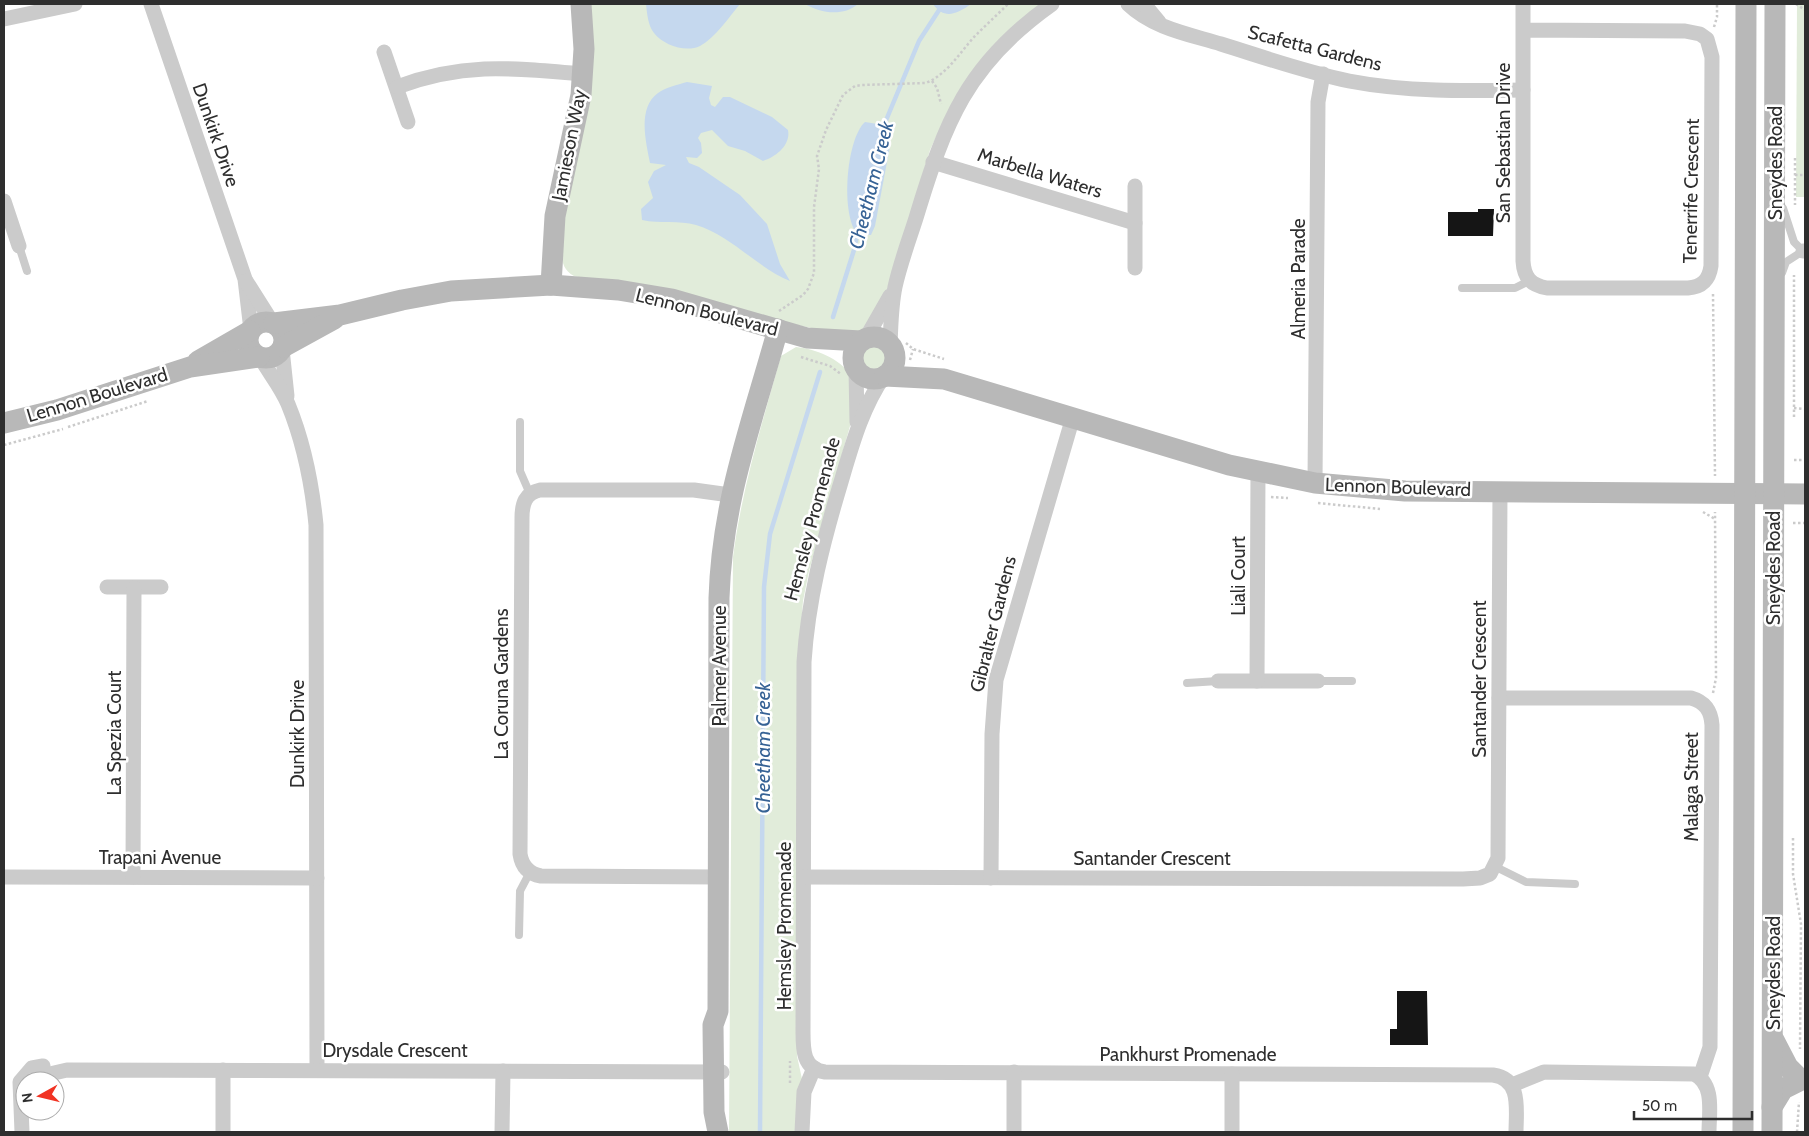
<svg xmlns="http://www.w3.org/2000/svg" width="1809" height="1136" font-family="Cabin,sans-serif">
	<rect width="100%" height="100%" fill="#fff"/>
	<!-- green -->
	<g fill="#e1ecda">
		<path d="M 590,4 L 1042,4 L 948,111 L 930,150 L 885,297 L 861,332 L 843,335 L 574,276 C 559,268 562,254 562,239 Z"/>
		<path d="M 1797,4 L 1805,4 L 1805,197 L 1796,197 Z"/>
		<path d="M 796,347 C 815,349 840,358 850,375 L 852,419 L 809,571 L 803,601 L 798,663 L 797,1056 L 802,1079 L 796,1132 L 729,1132 L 733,557 C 742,488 762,423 781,356 Z"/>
		<circle cx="874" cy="358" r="11"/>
	</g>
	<!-- water -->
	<g fill="#c5d8ee">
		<path d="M 646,4 L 740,4 C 729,17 716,37 700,46 C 686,53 663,45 654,33 C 648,26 647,13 646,4 Z"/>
		<path d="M 805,4 L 858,4 C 843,17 820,13 805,4 Z"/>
		<path d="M 933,4 L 971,4 C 957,14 944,20 933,4 Z"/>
		<path d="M 687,82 L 712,86 L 709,98 L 711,105 L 715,107 L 723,97 L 730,97 L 772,117 L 788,130 C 791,145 776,157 763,161 L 745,151 L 728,146 L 712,130 L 701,133 L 698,138 L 701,143 L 702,153 L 697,158 L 686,157 L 689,163 L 699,167 L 740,195 L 767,224 L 780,264 L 790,281 C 756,267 732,236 696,225 C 679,220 660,224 642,220 L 641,209 L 653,198 L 648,182 L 654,171 L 666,165 L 650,163 C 646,142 637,108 658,93 C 666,87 677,85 687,82 Z"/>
		<path d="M 865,122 L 884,125 L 889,131 L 890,146 L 875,226 L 871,235 L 858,235 C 840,216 846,139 865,122 Z"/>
	</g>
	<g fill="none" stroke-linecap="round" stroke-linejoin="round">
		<!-- stream -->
		<g stroke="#c5d8ee" stroke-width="4.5">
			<path d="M 882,130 L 919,41 L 943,4"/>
			<path d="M 833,317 L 854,250 L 858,230"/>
			<path d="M 760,1132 L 764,587 L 770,534 L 820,372"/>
		</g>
	</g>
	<!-- building -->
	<g fill="#151515">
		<path d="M 1478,209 L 1494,209 L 1493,236 L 1448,236 L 1448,212 L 1478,212 Z"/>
		<path d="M 1397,991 L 1427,991 L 1428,1045 L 1390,1045 L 1390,1029 L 1397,1029 Z"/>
	</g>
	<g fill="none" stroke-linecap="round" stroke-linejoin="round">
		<!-- path -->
		<g stroke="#cbcbcb" stroke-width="2.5" stroke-dasharray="2.5 2.5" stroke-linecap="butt">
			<path d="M 1796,4 L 1805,10"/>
			<path d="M 1714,27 L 1717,17 L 1717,4"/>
			<path d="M 932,81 L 937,88 L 941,104"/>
			<path d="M 1795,158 L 1795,205"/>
			<path d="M 1795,175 L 1805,175"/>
			<path d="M 1713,294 L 1715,476"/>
			<path d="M 779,311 L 803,295 L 808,289 L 814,273 L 814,207 L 819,169 L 817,156 L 826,130 L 843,95 L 855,86 L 862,85 L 926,83 C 947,74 959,54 974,37 C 985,26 997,15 1008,4"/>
			<path d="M 906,343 L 913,349 L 944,359"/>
			<path d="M 801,357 L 830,366 L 841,374"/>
			<path d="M 910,360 L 913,349"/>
			<path d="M 1794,408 L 1805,409"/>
			<path d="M 1794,417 L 1794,275"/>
			<path d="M 68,427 L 148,401"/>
			<path d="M 4,445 L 63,429"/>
			<path d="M 1794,460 L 1805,460"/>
			<path d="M 1271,497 L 1288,498"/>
			<path d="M 1318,503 L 1380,509"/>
			<path d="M 1703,512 L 1715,519"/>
			<path d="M 1793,523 L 1805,523"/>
			<path d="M 1713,693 L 1716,678 L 1715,512"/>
			<path d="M 1793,838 L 1793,874 L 1801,924 L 1800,1049"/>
			<path d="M 790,1083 L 790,1061"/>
			<path d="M 1797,1132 L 1799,1102"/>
		</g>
		<!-- lane -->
		<g stroke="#cbcbcb" stroke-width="8">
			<path d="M 19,246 L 27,271"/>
			<path d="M 1782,273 L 1786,262 L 1803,251 L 1794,242 L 1783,208"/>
			<path d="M 1462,288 L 1515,288 L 1529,281"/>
			<path d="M 520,422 L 520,471 L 530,494"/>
			<path d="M 1318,681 L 1352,681"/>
			<path d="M 1187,683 L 1218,681"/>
			<path d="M 1496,867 L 1526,882 L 1575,884"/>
			<path d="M 519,935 L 520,891 L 530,872"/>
		</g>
		<!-- street -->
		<g stroke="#cbcbcb" stroke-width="15">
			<path d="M 151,4 L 245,279 L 251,330"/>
			<path d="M 1128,4 C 1153,28 1188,34 1221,44 C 1263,57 1305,72 1349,81 C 1406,92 1465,91 1523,90"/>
			<path d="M 1144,4 L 1159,22"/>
			<path d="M 4,19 L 75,4"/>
			<path d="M 1523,30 L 1685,31 L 1700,34 L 1707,39 L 1712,57 L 1711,266 C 1709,280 1702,287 1688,288 L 1547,288 C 1531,285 1524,278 1523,261 C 1523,175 1523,89 1523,4"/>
			<path d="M 384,52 L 408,122"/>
			<path d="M 397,87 C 464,62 513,68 582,74"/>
			<path d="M 933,162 L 1135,223"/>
			<path d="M 1135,186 L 1135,268"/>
			<path d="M 4,201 L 19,246"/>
			<path d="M 1803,251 L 1805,251"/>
			<path d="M 246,281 L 272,322"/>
			<path d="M 866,338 L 890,296"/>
			<path d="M 890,344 C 891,325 891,306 895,287 C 900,264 909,240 916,218 C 945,122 967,64 1052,4"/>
			<path d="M 282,349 L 287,396"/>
			<path d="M 260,357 C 269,373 281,387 288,404 C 304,443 312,484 316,525 L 317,1070"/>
			<path d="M 856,369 L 857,422"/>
			<path d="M 884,376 C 862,408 852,445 841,482 C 823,542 808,600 804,662 L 803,1032 C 803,1050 803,1069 825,1072 L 1493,1075 C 1522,1079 1516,1110 1516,1132"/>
			<path d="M 1315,483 L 1318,102 L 1323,74"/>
			<path d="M 107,587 L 161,587"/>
			<path d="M 1218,681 L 1318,681"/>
			<path d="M 1257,681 L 1258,472"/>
			<path d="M 1499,698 L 1691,698 C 1705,702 1711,710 1712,725 L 1710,1047 L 1700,1077"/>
			<path d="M 4,877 L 317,878"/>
			<path d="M 133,877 L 134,588"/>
			<path d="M 719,877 L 541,876 C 529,874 522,867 520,854 L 522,518 C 522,504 525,493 540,490 L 694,490 L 730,495"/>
			<path d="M 804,877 L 1463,879 L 1480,878 L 1490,874 L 1498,858 L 1500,491"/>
			<path d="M 991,878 L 992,734 L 996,680 L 1073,417"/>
			<path d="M 1014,1072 L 1014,1132"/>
			<path d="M 1232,1074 L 1232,1132"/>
			<path d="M 33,1081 L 41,1076 L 67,1070 L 722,1072"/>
			<path d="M 1512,1085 L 1544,1072 L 1694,1074 C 1715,1084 1709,1113 1709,1132"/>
			<path d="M 22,1132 L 20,1082 L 32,1068 L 43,1066"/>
			<path d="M 223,1132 L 223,1070"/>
			<path d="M 502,1132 L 503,1071"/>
			<path d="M 802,1132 L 804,1092 L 814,1068"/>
		</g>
		<!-- secondary -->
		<g stroke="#b8b8b8" stroke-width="21">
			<path d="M 551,285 L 555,216 L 581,95 L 584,49 L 581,4"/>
			<circle cx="266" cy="340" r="18"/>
			<path d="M 274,323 L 340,315 L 402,300 L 451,291 L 551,285 L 618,290 L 672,299 L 807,338 L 861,341"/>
			<circle cx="874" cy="358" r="21"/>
			<path d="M 283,347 L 334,319"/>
			<path d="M 198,361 L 250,331"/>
			<path d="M 885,376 L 944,379 L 1229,465 L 1315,483 L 1405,491 L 1805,494"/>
			<path d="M 4,423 L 57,410 L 190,367 L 259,357"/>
			<path d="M 1772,1107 L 1783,1089 L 1801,1080 L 1788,1067 L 1774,1040"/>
			<path d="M 718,1132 L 714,1112 L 713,1025 L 718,1011 L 719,598 C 722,500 752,423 778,329"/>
			<path d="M 1743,1132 L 1746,4"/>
			<path d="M 1772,1132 L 1775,4"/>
		</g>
	</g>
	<g text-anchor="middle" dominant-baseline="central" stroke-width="5" stroke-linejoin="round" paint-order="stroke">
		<!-- street labels -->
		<g font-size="19" fill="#2e2e2e" stroke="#fff">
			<text transform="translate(1315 48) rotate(14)">Scafetta Gardens</text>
			<text transform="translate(216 135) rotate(71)">Dunkirk Drive</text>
			<text transform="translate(1503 143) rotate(-90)">San Sebastian Drive</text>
			<text transform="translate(569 145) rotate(-79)">Jamieson Way</text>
			<text transform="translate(1775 163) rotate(-90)">Sneydes Road</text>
			<text transform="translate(1040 173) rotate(17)">Marbella Waters</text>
			<text transform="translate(1691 191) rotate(-89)">Tenerrife Crescent</text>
			<text transform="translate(1298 279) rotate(-90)">Almeria Parade</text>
			<text transform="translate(707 312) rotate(14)">Lennon Boulevard</text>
			<text transform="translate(97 395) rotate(-17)">Lennon Boulevard</text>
			<text transform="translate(1398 487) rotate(2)">Lennon Boulevard</text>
			<text transform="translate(812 519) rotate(-75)">Hemsley Promenade</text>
			<text transform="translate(1773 568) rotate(-90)">Sneydes Road</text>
			<text transform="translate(1238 576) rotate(-90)">Liali Court</text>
			<text transform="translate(993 624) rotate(-76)">Gibralter Gardens</text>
			<text transform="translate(719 666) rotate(-90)">Palmer Avenue</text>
			<text transform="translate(1479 679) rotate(-90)">Santander Crescent</text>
			<text transform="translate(501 684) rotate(-90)">La Coruna Gardens</text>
			<text transform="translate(114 733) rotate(-90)">La Spezia Court</text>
			<text transform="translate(297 734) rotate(-90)">Dunkirk Drive</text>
			<text transform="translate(1691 787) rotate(-90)">Malaga Street</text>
			<text x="160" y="857">Trapani Avenue</text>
			<text x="1152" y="858">Santander Crescent</text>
			<text transform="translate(784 926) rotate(-90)">Hemsley Promenade</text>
			<text transform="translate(1773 973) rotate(-90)">Sneydes Road</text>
			<text x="395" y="1050">Drysdale Crescent</text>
			<text x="1188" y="1054">Pankhurst Promenade</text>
		</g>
		<!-- water labels -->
		<g font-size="20" font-style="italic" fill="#366295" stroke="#fff">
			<text transform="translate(871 185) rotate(-76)">Cheetham Creek</text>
			<text transform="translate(763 748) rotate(-90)">Cheetham Creek</text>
		</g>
	</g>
	<!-- border -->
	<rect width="1809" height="1136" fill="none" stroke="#2e2e2e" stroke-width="10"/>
	<!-- north arrow -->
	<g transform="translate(40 1096) rotate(262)"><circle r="24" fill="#ffffff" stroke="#ababab"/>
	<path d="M0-4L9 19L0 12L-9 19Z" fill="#f13323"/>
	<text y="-8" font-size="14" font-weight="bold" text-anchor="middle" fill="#2e2e2e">N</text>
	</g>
	<!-- scale -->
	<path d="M1634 1111v8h118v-8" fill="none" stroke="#2e2e2e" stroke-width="2.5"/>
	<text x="1642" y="1111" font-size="15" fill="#2e2e2e" stroke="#ffffff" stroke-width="4" paint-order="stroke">50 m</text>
</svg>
